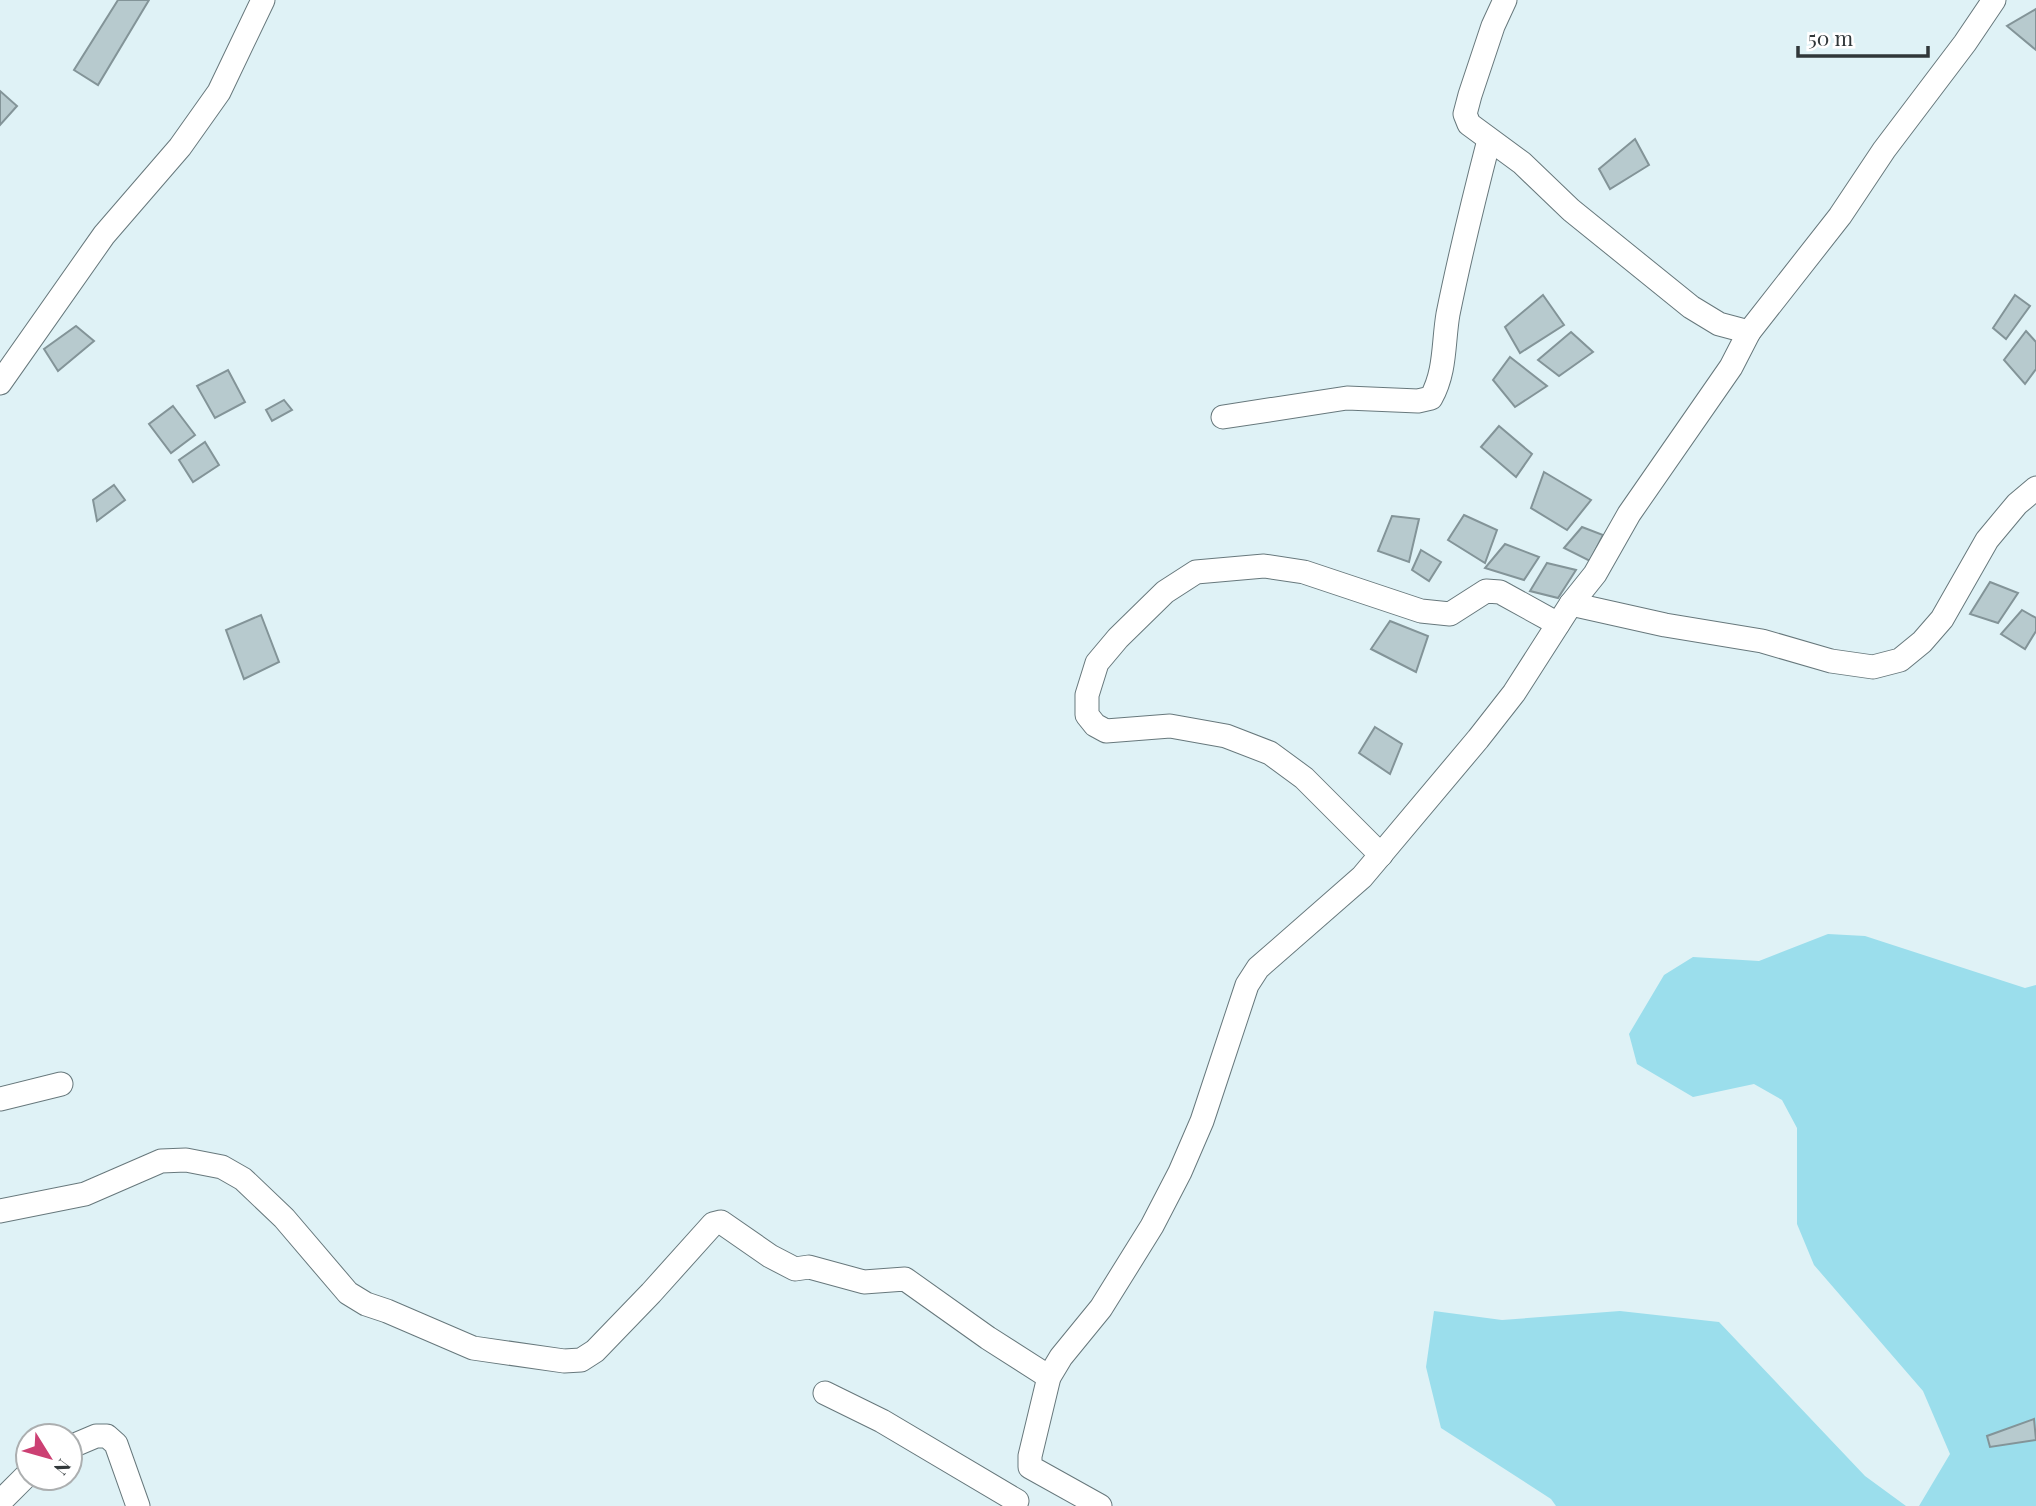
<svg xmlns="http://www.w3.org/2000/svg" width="2036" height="1506" font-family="'Playfair Display',serif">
	<rect width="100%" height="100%" fill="#dff2f6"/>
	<!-- green -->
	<g fill="#9bdeec">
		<path d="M 1828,934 L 1865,936 L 2025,988 L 2036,985 L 2036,1506 L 1919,1506 L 1950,1454 L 1923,1391 L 1814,1265 L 1797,1224 L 1797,1128 L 1782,1100 L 1754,1084 L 1693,1097 L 1637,1064 L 1629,1034 L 1664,975 L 1693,957 L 1759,961 Z"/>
		<path d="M 1434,1311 L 1502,1320 L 1620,1311 L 1719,1322 L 1865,1476 L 1906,1506 L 1556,1506 L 1551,1499 L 1441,1428 L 1426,1367 Z"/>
	</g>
	<!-- building -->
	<g fill="#b7cace" stroke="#839498" stroke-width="2">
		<path d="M 118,0 L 149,0 L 98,85 L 74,70 Z"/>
		<path d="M 2036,9 L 2036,50 L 2007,26 Z"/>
		<path d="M 0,91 L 17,106 L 0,125 Z"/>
		<path d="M 1635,139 L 1649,165 L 1610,189 L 1599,169 Z"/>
		<path d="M 1543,295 L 1564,325 L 1520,353 L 1505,327 Z"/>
		<path d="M 2015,295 L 2030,306 L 2006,339 L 1993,328 Z"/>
		<path d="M 76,326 L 94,341 L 58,371 L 44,349 Z"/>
		<path d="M 2026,331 L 2036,342 L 2036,369 L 2025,384 L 2004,360 Z"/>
		<path d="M 1571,332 L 1593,352 L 1559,376 L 1538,360 Z"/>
		<path d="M 1510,357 L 1547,386 L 1515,407 L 1493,380 Z"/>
		<path d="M 228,370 L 245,402 L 215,418 L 197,386 Z"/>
		<path d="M 284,400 L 292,410 L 272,421 L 266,410 Z"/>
		<path d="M 173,406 L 195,435 L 171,453 L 149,424 Z"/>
		<path d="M 1499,426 L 1532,454 L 1516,477 L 1481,447 Z"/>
		<path d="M 205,442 L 219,465 L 193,482 L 179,460 Z"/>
		<path d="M 1544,472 L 1591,500 L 1567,530 L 1531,508 Z"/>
		<path d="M 114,485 L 125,500 L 97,521 L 93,500 Z"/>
		<path d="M 1464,515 L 1497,530 L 1485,563 L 1448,540 Z"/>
		<path d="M 1392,516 L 1419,519 L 1409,562 L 1378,551 Z"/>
		<path d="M 1582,527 L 1603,535 L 1590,561 L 1564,548 Z"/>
		<path d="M 1505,544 L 1539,557 L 1524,580 L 1485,568 Z"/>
		<path d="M 1421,550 L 1441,562 L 1429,581 L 1412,570 Z"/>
		<path d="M 1547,563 L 1576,570 L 1558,598 L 1530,591 Z"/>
		<path d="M 1990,582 L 2018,593 L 1998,623 L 1970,614 Z"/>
		<path d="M 2022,610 L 2036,618 L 2036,631 L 2025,649 L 2001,634 Z"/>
		<path d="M 261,615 L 279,662 L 244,679 L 226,630 Z"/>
		<path d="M 1390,621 L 1428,636 L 1416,672 L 1371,649 Z"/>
		<path d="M 1375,727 L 1402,744 L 1390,774 L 1359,753 Z"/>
		<path d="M 2034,1419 L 2036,1440 L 1990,1447 L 1987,1436 Z"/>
	</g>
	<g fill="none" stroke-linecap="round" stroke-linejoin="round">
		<defs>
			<g id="minor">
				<path d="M 1505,0 L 1493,26 L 1470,95 L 1465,114 L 1469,124 L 1522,163 L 1571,210 L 1691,307 L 1719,324 L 1749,332"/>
				<path d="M 0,383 L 104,235 L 180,147 L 219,92 L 263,0"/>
				<path d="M 1223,417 L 1347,398 L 1418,401 L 1431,398 C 1446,371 1443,343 1448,314 C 1460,255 1474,198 1489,140"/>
				<path d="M 1571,604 L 1665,625 L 1762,641 L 1831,661 L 1873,667 L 1900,660 L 1922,642 L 1942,619 L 1987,540 L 2017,504 L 2036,488"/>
				<path d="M 1381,855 L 1304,778 L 1270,753 L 1226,736 L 1170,726 L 1106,731 L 1095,725 L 1087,715 L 1087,695 L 1097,663 L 1118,638 L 1165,592 L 1196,572 L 1264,566 L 1304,572 L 1421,611 L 1450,614 L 1486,591 L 1500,592 L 1558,624"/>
				<path d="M 0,1099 L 61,1084"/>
				<path d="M 0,1211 L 85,1194 L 161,1161 L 186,1160 L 222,1167 L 243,1179 L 284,1218 L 348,1293 L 366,1304 L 387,1311 L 473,1348 L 564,1361 L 581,1360 L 595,1351 L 651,1293 L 713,1224 L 721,1222 L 770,1256 L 795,1269 L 809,1267 L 864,1282 L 905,1279 L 988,1338 L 1049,1377"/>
				<path d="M 825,1393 L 882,1421 L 1017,1501"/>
				<path d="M 70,1447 L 96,1436 L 107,1436 L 116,1444 L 138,1506"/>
				<path d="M 0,1502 L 28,1474"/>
				<path d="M 1100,1506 L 1030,1467 L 1030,1456 L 1049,1377 L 1061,1357 L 1101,1308 L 1152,1226 L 1180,1172 L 1202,1121 L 1247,985 L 1258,968 L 1362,877 L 1478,739 L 1514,693 L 1571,604 L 1595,574 L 1629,514 L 1731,367 L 1749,332 L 1840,216 L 1884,150 L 1965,43 L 1994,0"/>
			</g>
		</defs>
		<!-- minor casing -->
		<use href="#minor" stroke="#67787c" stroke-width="25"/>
		<!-- minor -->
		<use href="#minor" stroke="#fff" stroke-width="23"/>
	</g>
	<!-- north arrow -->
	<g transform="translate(49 1457) rotate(127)"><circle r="33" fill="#ffffff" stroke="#acafb0" stroke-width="2"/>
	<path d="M0-5L12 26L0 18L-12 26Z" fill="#cc4073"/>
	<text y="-10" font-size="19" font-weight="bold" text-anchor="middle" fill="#303739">N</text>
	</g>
	<!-- scale -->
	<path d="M1798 46v10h130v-10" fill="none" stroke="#303739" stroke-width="3.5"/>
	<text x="1808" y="46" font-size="21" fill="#303739" stroke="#ffffff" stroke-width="5" paint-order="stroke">50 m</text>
</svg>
